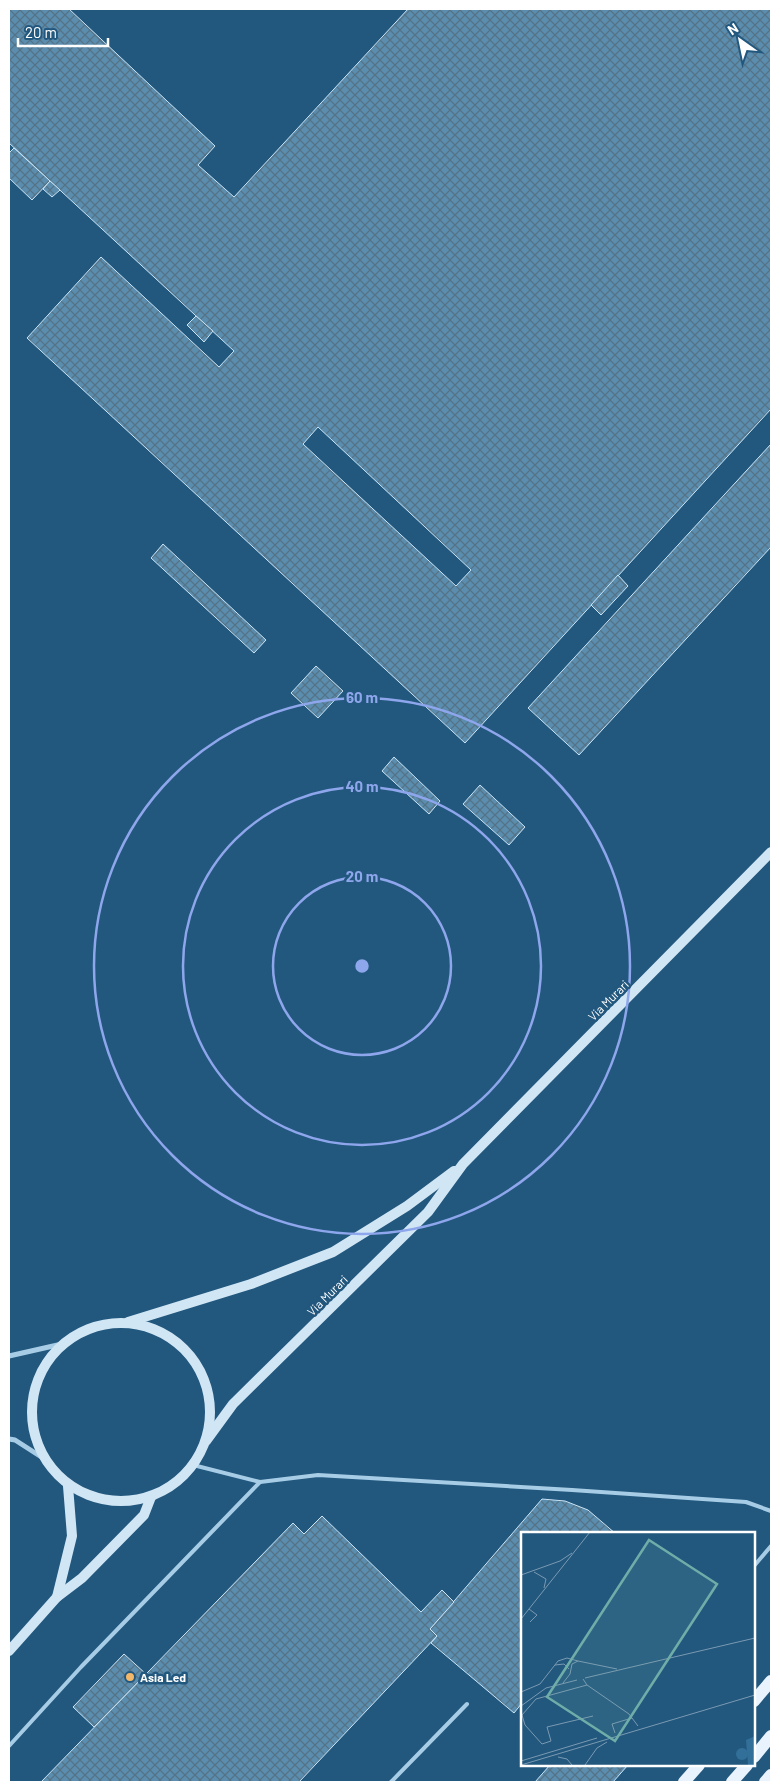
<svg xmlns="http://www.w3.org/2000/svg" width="780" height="1791" font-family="Barlow,sans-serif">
	<defs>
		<pattern id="building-cross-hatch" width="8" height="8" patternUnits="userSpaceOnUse" patternTransform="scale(1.25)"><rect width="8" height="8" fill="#5b8daf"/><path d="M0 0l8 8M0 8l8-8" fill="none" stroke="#557387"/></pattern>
	</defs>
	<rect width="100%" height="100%" fill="#22577e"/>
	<!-- building -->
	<g fill="url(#building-cross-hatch)" stroke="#cae4f5" fill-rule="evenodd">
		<path d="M 9,9 L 69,9 L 215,146 L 198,165 L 234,197 L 408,9 L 771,9 L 771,409 L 465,743 L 27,338 L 101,257 L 219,367 L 234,351 L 9,143 ZM 318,427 L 471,570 L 456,586 L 303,444 Z"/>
		<path d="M 14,148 L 50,181 L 32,200 L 9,178 L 9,153 Z"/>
		<path d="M 50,181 L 60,190 L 52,197 L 43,189 Z"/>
		<path d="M 196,316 L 213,331 L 204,342 L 187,325 Z"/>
		<path d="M 771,444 L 771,547 L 579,755 L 528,708 Z"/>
		<path d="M 163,544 L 266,640 L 254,653 L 151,558 Z"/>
		<path d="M 618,575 L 628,586 L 601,615 L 591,605 Z"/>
		<path d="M 316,666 L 343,691 L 318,718 L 291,693 Z"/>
		<path d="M 394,757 L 440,801 L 429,814 L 382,771 Z"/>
		<path d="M 480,785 L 525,827 L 509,845 L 463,804 Z"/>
		<path d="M 542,1499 L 565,1501 L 588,1510 L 616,1534 L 522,1534 L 522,1703 L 514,1713 L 431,1643 L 437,1636 L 430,1629 Z"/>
		<path d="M 322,1516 L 421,1612 L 442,1590 L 454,1602 L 430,1629 L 437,1636 L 299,1782 L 41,1782 L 293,1523 L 304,1534 Z"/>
		<path d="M 124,1654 L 146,1674 L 94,1727 L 73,1707 Z"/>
		<path d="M 550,1765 L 628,1765 L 613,1782 L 535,1782 Z"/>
	</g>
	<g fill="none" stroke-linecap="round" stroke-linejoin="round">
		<!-- lane -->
		<g stroke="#a7cde6" stroke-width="4">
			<path d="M 260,1482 L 318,1475 L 572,1490 L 746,1502 L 771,1511"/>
			<path d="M 754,1566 L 771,1546"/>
			<path d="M 9,1746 L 81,1667 L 260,1482 L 193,1465"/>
			<path d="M 391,1782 L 467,1704"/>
		</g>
		<!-- street -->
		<g stroke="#a7cde6" stroke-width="5">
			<path d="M 9,1356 L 62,1344"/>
			<path d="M 9,1439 L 15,1440 L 43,1458"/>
		</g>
		<!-- secondary -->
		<g stroke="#d0e6f5" stroke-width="10">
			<path d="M 128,1322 L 251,1284 L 333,1252 L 407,1206 L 454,1171"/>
			<circle cx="121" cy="1412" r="89"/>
			<path d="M 206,1441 L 233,1404 L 428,1212 L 463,1164 L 771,852"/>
			<path d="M 57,1597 L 72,1536 L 68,1486"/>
			<path d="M 9,1651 L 57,1597 L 82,1578 L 144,1515 L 151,1497"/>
		</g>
		<!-- primary -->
		<g stroke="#e8f3fd" stroke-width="12">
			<path d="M 754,1701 L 771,1681"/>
			<path d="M 754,1757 L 771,1736"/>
			<path d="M 684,1782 L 699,1765"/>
			<path d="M 732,1782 L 747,1765"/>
			<path d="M 765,1782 L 771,1775"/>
		</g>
	</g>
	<!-- distance rings -->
	<g fill="none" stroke="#8ea6ec" stroke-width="2.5">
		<circle cx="362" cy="966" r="89"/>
		<circle cx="362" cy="966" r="179"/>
		<circle cx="362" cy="966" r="268"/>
	</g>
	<!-- markers -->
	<circle fill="#f2b769" stroke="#22577e" stroke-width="2" cx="130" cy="1677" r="5"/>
	<g text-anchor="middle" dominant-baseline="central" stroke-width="5" stroke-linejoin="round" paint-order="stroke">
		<!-- street labels -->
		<g font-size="12" fill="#fff" stroke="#22577e">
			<text transform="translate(608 1000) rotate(-45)">Via Murari</text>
			<text transform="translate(327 1295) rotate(-45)">Via Murari</text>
		</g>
		<!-- poi labels -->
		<g font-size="12" font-weight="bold" fill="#fff" stroke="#22577e" text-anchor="start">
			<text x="140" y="1677">Asia Led</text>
		</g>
	</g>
	<!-- overview -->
	<g transform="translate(521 1532)">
		<rect width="234" height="234" fill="#22577e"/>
		<path d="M 234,204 L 234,233 L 227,233 L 225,208 Z" fill="#32709a"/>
		<path d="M215 222a6 6 0 1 1 12 0a6 6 0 1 1-12 0Z" fill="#32709a"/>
		<path fill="none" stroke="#7a9ab2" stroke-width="1" d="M 13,40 L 25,47 L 23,56M 0,43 L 39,29 L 51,21M 8,77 L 16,83 L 9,90M 0,87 L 69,0M 34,133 L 43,132 L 48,137M 64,146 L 234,106M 62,147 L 66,153 L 15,167 L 1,183 L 4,193 L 21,212 L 30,209 L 26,195 L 72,184M 42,151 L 49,142 L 51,132 L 57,129 L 96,137M 66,153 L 108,182 L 117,194M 0,160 L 19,152 L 37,129 L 46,126 L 57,129M 0,174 L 25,156 L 56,148M 94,201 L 91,192 L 111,186M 37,225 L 46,227 L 51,233M 0,229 L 76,206M 0,233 L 234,163M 64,233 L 76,216 L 86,210"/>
		<path fill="#6fada8" fill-opacity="0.15" stroke="#6fada8" stroke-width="2.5" d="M 128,8 L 196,52 L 94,209 L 26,165 Z"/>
		<rect width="234" height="234" fill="none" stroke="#fff" stroke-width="2.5"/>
	</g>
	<circle cx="362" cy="966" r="8" fill="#8ea6ec" stroke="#22577e" stroke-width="2.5"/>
	<g font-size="15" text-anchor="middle" font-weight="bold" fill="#8ea6ec" stroke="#22577e" stroke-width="5" stroke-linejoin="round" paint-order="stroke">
		<text x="362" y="703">60 m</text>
		<text x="362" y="792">40 m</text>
		<text x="362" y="882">20 m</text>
	</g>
	<!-- border -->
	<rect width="780" height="1791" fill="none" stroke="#ffffff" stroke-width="20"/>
	<!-- north arrow -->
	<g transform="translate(740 40) rotate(327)" stroke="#22577e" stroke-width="4" paint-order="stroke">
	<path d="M0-4L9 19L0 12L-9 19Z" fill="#ffffff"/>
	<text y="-8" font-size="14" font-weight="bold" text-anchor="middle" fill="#ffffff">N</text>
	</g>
	<!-- scale -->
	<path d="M18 38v8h90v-8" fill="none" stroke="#ffffff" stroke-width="2.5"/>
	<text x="25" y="38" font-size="15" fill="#ffffff" stroke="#22577e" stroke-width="4" paint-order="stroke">20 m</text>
</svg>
